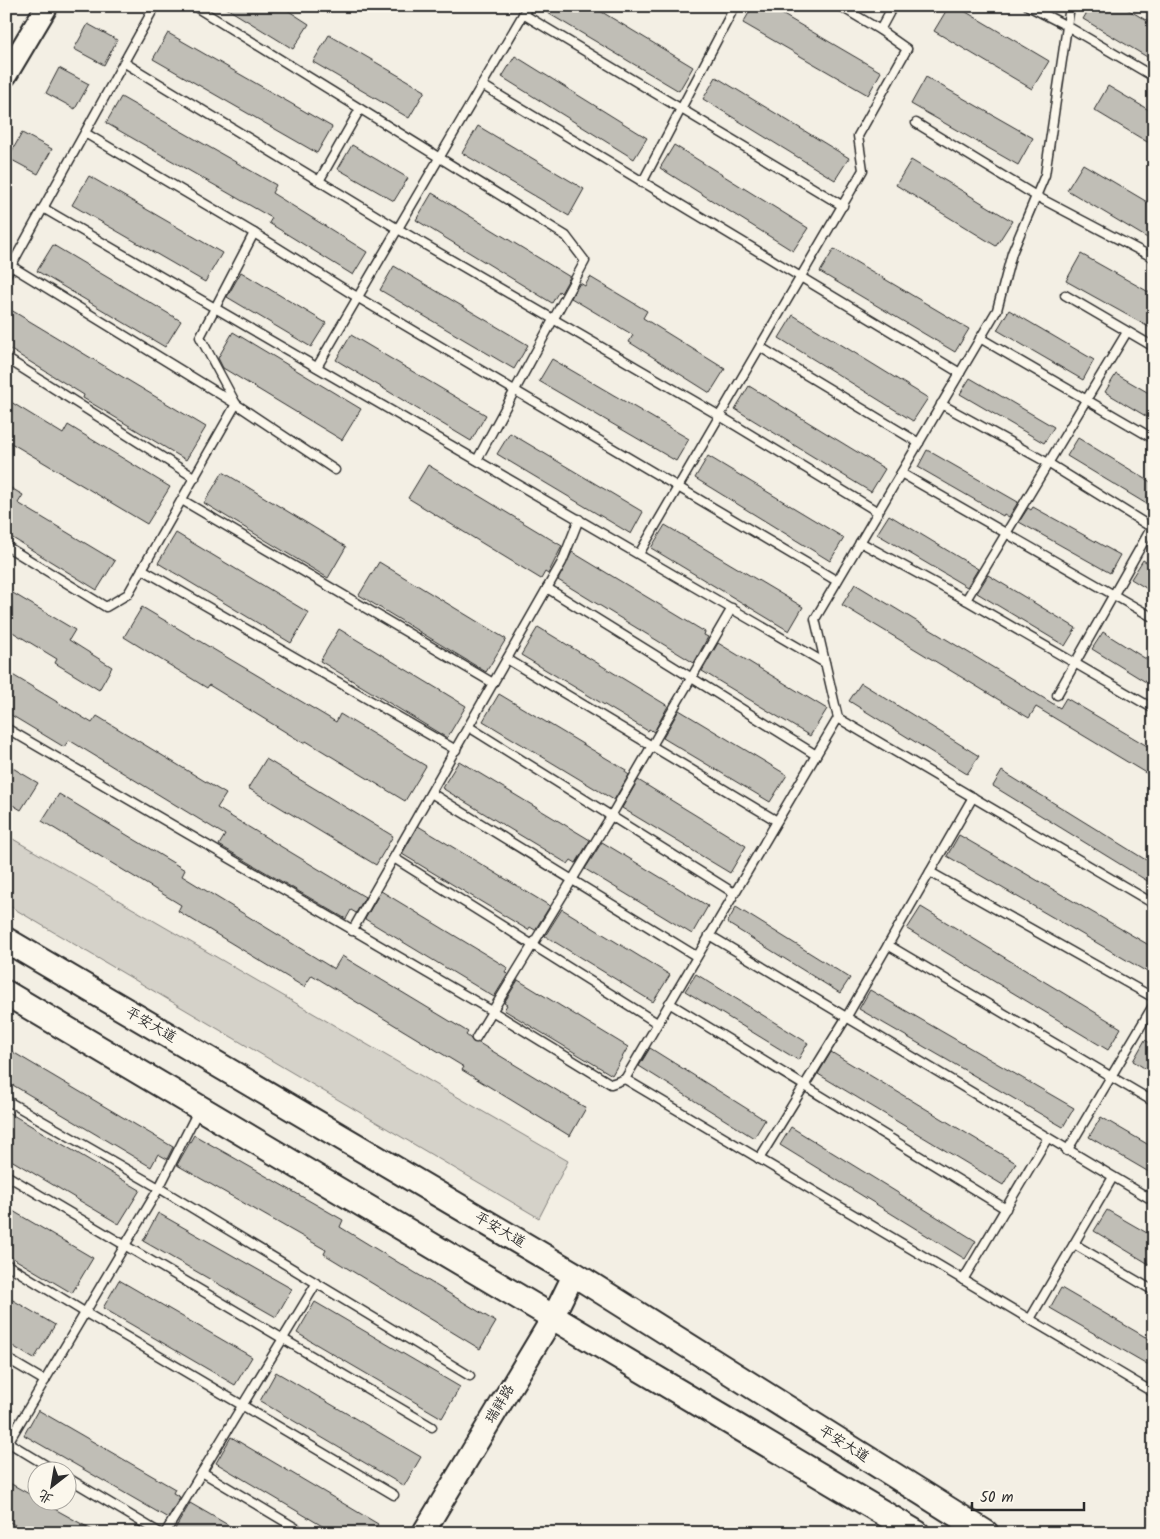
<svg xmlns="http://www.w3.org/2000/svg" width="1160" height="1539" font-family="Kalam,'LXGW WenKai TC',sans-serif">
	<rect width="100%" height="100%" fill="#f3efe4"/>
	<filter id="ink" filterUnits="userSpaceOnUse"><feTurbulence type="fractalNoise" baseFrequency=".02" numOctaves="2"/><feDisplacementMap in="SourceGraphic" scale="10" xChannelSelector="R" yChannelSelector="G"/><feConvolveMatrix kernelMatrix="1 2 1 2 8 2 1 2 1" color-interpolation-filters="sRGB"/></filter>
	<g filter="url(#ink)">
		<!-- green -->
		<path fill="#d5d2c9" stroke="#807e7a" d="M 6,835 L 568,1161 L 539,1218 L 6,904 Z"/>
		<!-- building -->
		<g fill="#c0beb6" stroke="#2b2b2b">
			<path d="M 223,6 L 281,6 L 309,24 L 293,49 Z"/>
			<path d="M 536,6 L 592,6 L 693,67 L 679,91 Z"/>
			<path d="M 753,6 L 768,6 L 881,72 L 868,95 L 743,23 Z"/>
			<path d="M 949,6 L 956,6 L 1049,61 L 1032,89 L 934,31 Z"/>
			<path d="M 1091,6 L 1122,6 L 1154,25 L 1154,61 L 1083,19 Z"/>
			<path d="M 88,24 L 117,40 L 104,65 L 74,49 Z"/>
			<path d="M 168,33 L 332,127 L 317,153 L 153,59 Z"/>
			<path d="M 329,35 L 425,91 L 409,118 L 313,62 Z"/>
			<path d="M 515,56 L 647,138 L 634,159 L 502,77 Z"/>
			<path d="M 59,68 L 89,84 L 75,109 L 46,93 Z"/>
			<path d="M 716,77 L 849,158 L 835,180 L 703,99 Z"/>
			<path d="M 926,77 L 1033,138 L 1018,165 L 911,104 Z"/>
			<path d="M 1108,86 L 1154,113 L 1154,146 L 1094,110 Z"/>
			<path d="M 121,97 L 276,185 L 272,193 L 367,252 L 353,275 L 269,223 L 272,218 L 106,123 Z"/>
			<path d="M 478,126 L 584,189 L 569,216 L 462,153 Z"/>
			<path d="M 22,133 L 52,149 L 38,174 L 8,158 Z"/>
			<path d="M 352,145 L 408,178 L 394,201 L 338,169 Z"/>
			<path d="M 674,145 L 808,228 L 793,251 L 660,168 Z"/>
			<path d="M 911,160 L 1012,221 L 996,246 L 896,185 Z"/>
			<path d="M 1083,164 L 1154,206 L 1154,242 L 1067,190 Z"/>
			<path d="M 89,176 L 222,253 L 205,282 L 72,205 Z"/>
			<path d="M 432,193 L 570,277 L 561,293 L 559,291 L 552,303 L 416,220 Z"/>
			<path d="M 53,245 L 181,321 L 165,347 L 37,271 Z"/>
			<path d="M 834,249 L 969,329 L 955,352 L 820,272 Z"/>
			<path d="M 1081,254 L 1154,295 L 1154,330 L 1066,281 Z"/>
			<path d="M 394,266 L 528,345 L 514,369 L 380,290 Z"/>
			<path d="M 241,272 L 326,323 L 311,347 L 227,297 Z"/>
			<path d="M 590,277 L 647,311 L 643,318 L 725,369 L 710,393 L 629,342 L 633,335 L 571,298 L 580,283 L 585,286 Z"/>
			<path d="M 6,307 L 206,427 L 186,460 L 83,398 L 84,395 L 6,347 Z"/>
			<path d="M 1009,310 L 1094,360 L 1083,380 L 997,330 Z"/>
			<path d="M 793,315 L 928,398 L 913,421 L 779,338 Z"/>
			<path d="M 233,332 L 361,409 L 342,440 L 223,368 L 218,358 Z"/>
			<path d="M 351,335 L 486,415 L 471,441 L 336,360 Z"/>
			<path d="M 552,359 L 689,439 L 676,461 L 539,381 Z"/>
			<path d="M 1116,374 L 1154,396 L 1154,421 L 1105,392 Z"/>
			<path d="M 970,378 L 1054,427 L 1044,443 L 960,394 Z"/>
			<path d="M 749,386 L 885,469 L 871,492 L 735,409 Z"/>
			<path d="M 6,399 L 63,434 L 68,425 L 170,487 L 147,524 L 6,440 Z"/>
			<path d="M 510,433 L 643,512 L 631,534 L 497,454 Z"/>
			<path d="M 1078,438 L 1154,484 L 1154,500 L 1150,506 L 1067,456 Z"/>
			<path d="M 927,450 L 1018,502 L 1009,517 L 1004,514 L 1003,516 L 918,467 Z"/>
			<path d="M 708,456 L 844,538 L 830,561 L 695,478 Z"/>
			<path d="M 428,465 L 562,546 L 548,574 L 545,572 L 541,579 L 408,498 Z"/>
			<path d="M 223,472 L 346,547 L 328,578 L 204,503 Z"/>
			<path d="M 6,485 L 23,495 L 18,503 L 115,561 L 97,590 L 6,534 Z"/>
			<path d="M 1033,507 L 1120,555 L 1110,573 L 1019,522 L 1028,508 L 1031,510 Z"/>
			<path d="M 889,515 L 978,569 L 967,587 L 877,534 Z"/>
			<path d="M 665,525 L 803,607 L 789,631 L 651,548 Z"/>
			<path d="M 176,533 L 309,613 L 291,643 L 158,563 Z"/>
			<path d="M 572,552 L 705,632 L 704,635 L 708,637 L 694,663 L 558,580 Z"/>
			<path d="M 1143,560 L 1154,567 L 1154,593 L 1131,579 Z"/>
			<path d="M 379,562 L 506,639 L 486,672 L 359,595 Z"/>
			<path d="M 988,575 L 1076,628 L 1065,646 L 977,593 Z"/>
			<path d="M 855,584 L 1060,708 L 1066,698 L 1154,750 L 1154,778 L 1036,707 L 1029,718 L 842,605 Z"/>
			<path d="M 6,589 L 75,630 L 69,640 L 112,667 L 99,690 L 55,663 L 57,659 L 6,628 Z"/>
			<path d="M 142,607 L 336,722 L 340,714 L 426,766 L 405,801 L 306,741 L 305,744 L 209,685 L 207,688 L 124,637 Z"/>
			<path d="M 538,627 L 668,706 L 654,732 L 649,729 L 648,731 L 521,655 Z"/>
			<path d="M 339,629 L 466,706 L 447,738 L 320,661 Z"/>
			<path d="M 1103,632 L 1154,664 L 1154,687 L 1092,649 Z"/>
			<path d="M 718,643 L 827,709 L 810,736 L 702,671 Z"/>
			<path d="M 6,671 L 92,723 L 97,716 L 226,794 L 217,808 L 365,897 L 356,913 L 351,910 L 346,919 L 219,845 L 225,835 L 69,740 L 64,747 L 6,712 Z"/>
			<path d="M 861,683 L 979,756 L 967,774 L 849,701 Z"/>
			<path d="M 499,694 L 626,770 L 625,772 L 629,775 L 614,800 L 483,721 Z"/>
			<path d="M 679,710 L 787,775 L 770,802 L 663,738 Z"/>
			<path d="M 266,759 L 393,836 L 376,865 L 248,788 Z"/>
			<path d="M 459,761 L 590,840 L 576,863 L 571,860 L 568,864 L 442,788 Z"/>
			<path d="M 6,764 L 38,783 L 21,810 L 6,801 Z"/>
			<path d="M 1002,771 L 1154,865 L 1154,874 L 1149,882 L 993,786 Z"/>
			<path d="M 638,780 L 746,846 L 730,873 L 622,808 Z"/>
			<path d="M 59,794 L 185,870 L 182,876 L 334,969 L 342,956 L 468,1032 L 466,1035 L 470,1038 L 473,1042 L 479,1043 L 586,1108 L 570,1136 L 462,1070 L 464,1067 L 312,975 L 304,987 L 178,911 L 181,905 L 42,821 Z"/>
			<path d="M 418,826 L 550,906 L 535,930 L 530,927 L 528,930 L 402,854 Z"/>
			<path d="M 959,835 L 1154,948 L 1154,976 L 947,856 Z"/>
			<path d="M 602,842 L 708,906 L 692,934 L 585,869 Z"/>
			<path d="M 381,891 L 508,968 L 505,973 L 508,974 L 494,997 L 365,919 Z"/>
			<path d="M 736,907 L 850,978 L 840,993 L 727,923 Z"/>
			<path d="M 921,907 L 1121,1028 L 1108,1050 L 907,929 Z"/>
			<path d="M 562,909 L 670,975 L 653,1002 L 545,936 Z"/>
			<path d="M 696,974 L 808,1043 L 798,1060 L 685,991 Z"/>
			<path d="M 518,980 L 628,1047 L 612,1075 L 504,1010 L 507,1005 L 504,1003 Z"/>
			<path d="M 870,990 L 1074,1108 L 1063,1127 L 859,1009 Z"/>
			<path d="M 1145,1040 L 1154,1045 L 1154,1074 L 1133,1061 Z"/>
			<path d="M 6,1048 L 173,1147 L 167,1159 L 158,1154 L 151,1167 L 6,1081 Z"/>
			<path d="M 650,1048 L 765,1120 L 754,1138 L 639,1066 Z"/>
			<path d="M 831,1052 L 1016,1163 L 1003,1185 L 818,1074 Z"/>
			<path d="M 6,1111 L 140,1190 L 119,1224 L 6,1157 Z"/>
			<path d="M 1101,1117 L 1154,1148 L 1154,1175 L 1089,1137 Z"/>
			<path d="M 791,1127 L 976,1241 L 965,1259 L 780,1145 Z"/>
			<path d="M 194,1135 L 343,1220 L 340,1227 L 496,1322 L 480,1349 L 324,1254 L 326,1250 L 177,1165 Z"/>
			<path d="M 6,1207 L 93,1258 L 72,1293 L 6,1254 Z"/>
			<path d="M 1107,1210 L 1154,1237 L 1154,1267 L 1094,1231 Z"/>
			<path d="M 158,1213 L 292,1289 L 276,1317 L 143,1241 Z"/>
			<path d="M 119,1280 L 252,1357 L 235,1385 L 103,1308 Z"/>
			<path d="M 1061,1288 L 1154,1342 L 1154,1368 L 1050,1308 Z"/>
			<path d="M 6,1296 L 55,1325 L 34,1359 L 6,1342 Z"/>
			<path d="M 315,1302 L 460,1387 L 442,1418 L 297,1333 Z"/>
			<path d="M 276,1372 L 421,1457 L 404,1486 L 260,1401 Z"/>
			<path d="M 38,1410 L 175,1489 L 173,1493 L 180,1497 L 168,1518 L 24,1435 Z"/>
			<path d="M 231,1437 L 378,1524 L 373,1533 L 334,1533 L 216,1463 Z"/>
			<path d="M 6,1481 L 38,1499 L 38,1502 L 42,1502 L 98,1533 L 29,1533 L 6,1520 Z"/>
			<path d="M 190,1503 L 242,1533 L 181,1533 L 175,1529 Z"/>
		</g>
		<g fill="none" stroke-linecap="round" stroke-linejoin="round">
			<defs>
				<g id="lane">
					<path d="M 194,6 L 566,236 L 585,261 L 477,460"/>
					<path d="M 840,6 L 880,30"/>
					<path d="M 1028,6 L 1067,26 L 1154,77"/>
					<path d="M 1070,6 L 1045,175 L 1012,253 L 997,310 L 815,619 L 838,718 L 625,1079 L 1154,1393"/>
					<path d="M 523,14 L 843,206"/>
					<path d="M 125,63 L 398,229 L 720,416 L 878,512"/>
					<path d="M 482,85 L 960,373"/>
					<path d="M 916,123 L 1036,196 L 1154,258"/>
					<path d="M 85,133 L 254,233 L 357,297 L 837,581"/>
					<path d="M 319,181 L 360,109"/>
					<path d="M 642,183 L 735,6"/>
					<path d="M 43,208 L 825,663"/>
					<path d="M 11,266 L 236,404 L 335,470"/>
					<path d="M 6,275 L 155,6"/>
					<path d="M 1065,295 L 1154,347"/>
					<path d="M 980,338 L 1154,439"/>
					<path d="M 760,347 L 919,443"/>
					<path d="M 6,358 L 195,478"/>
					<path d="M 317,367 L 528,6"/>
					<path d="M 941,404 L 1048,463 L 1154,529"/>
					<path d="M 901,473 L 1154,618"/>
					<path d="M 182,500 L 493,683"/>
					<path d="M 860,542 L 966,600 L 1154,709"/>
					<path d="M 6,546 L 106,607 L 128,594 L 236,404 L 200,337 L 254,233"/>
					<path d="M 639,554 L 863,170 L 858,136 L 907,49 L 880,30 L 893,6"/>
					<path d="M 142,569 L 456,750"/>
					<path d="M 547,588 L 816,755"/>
					<path d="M 966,600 L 1127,332"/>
					<path d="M 507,659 L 777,821"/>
					<path d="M 1057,695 L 1153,525"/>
					<path d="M 838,718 L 1154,904"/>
					<path d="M 469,727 L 734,893"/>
					<path d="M 6,728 L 492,1011 L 611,1084 L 625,1079"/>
					<path d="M 431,793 L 696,956"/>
					<path d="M 394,858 L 657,1023"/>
					<path d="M 930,872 L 1154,998"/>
					<path d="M 352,931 L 562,562 L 579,519"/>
					<path d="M 709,935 L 1154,1201"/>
					<path d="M 888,945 L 1154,1102"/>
					<path d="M 669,1003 L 1006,1209"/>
					<path d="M 476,1038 L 611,816 L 732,608"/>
					<path d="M 6,1100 L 159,1188 L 470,1376"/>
					<path d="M 1067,1151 L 1154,1004"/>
					<path d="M 759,1159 L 846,1018 L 973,797"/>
					<path d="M 6,1175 L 432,1427"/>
					<path d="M 1074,1244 L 1154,1291"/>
					<path d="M 6,1264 L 86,1313 L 394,1495"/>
					<path d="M 963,1280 L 1047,1139"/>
					<path d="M 1030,1319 L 1113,1177"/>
					<path d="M 6,1358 L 45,1381"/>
					<path d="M 6,1441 L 57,1472"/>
					<path d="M 6,1446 L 159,1188 L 199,1109"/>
					<path d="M 202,1472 L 304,1533"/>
					<path d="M 68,1478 L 160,1533"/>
					<path d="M 6,1532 L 8,1533"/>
					<path d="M 165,1533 L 316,1284"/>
				</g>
				<g id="secondary">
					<path d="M 6,75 L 47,6"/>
					<path d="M 423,1533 L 553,1317 L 574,1274"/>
				</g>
				<g id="primary">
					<path d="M 6,940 L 574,1274 L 986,1533"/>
					<path d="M 6,993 L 917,1533"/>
				</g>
			</defs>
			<!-- lane casing -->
			<use href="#lane" stroke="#2b2b2b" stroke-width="11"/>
			<!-- secondary casing -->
			<use href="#secondary" stroke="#2b2b2b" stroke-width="25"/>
			<!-- primary casing -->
			<use href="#primary" stroke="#2b2b2b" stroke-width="28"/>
			<!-- lane -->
			<use href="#lane" stroke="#fbf7ec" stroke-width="8"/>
			<!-- secondary -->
			<use href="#secondary" stroke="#fbf7ec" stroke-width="21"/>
			<!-- primary -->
			<use href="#primary" stroke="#fbf7ec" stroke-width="24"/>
		</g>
	</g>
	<g text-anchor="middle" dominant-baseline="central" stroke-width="4" stroke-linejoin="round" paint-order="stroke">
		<!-- street labels -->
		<g font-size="14" fill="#2b2b2b" stroke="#fbf7ec">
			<text transform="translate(151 1025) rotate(30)">平安大道</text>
			<text transform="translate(500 1230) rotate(30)">平安大道</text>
			<text transform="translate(500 1404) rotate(-59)">瑞祥路</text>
			<text transform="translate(844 1444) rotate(32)">平安大道</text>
		</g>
	</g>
	<!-- margin -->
	<rect width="1160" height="1539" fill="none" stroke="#fbf7ec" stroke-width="25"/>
	<rect x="12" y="12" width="1135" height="1514" fill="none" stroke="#2b2b2b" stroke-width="2" filter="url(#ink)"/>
	<!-- north arrow -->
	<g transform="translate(52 1486) rotate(211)"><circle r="24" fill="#fbf7ec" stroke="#a8a59f"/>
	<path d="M0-4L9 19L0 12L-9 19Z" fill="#2b2b2b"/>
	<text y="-8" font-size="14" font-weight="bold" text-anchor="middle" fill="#2b2b2b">北</text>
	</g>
	<!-- scale -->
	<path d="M972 1502v8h112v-8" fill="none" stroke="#2b2b2b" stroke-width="2.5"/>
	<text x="980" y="1502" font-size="15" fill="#2b2b2b" stroke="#fbf7ec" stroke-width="4" paint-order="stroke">50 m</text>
</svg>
